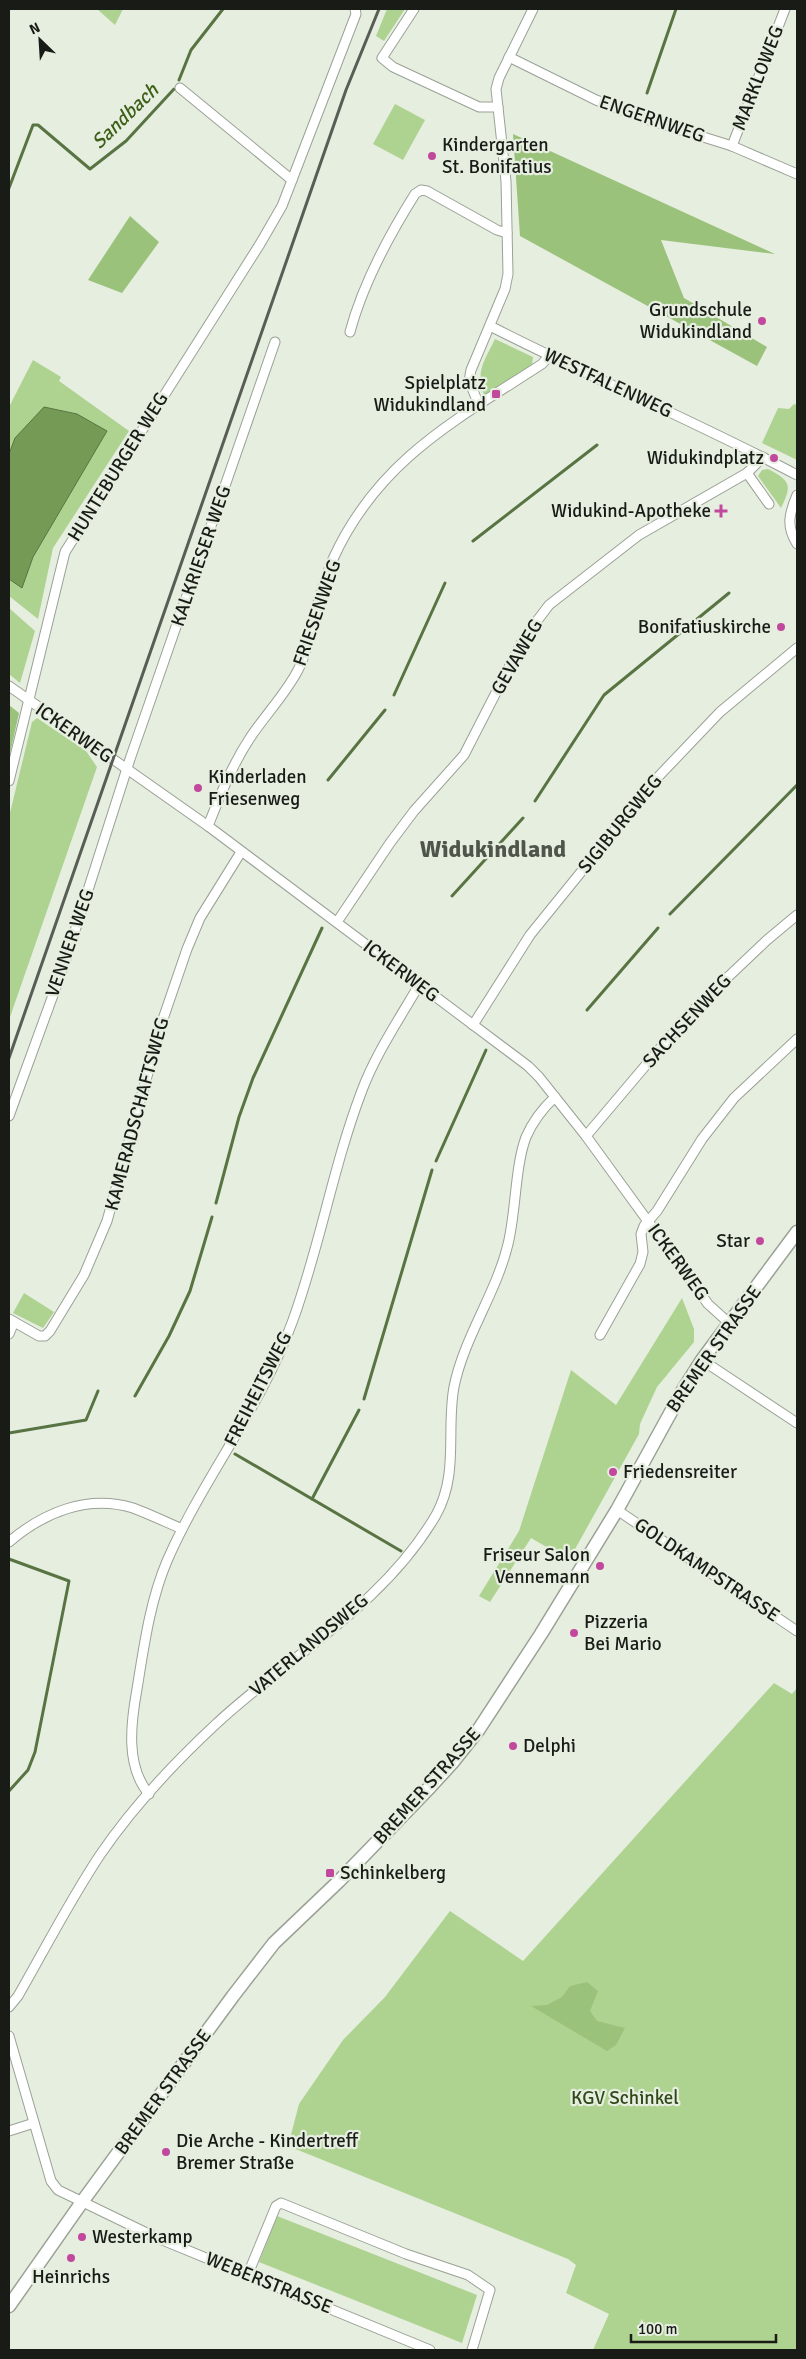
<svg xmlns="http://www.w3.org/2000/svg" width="806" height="2359" font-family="Signika,sans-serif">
	<rect width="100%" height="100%" fill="#e6eee0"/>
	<!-- green -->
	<g fill="#aed391">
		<path d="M 97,9 L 123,9 L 115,25 Z"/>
		<path d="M 387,9 L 405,9 L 384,41 L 376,36 Z"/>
		<path d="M 395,104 L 425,120 L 403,160 L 373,144 Z"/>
		<path d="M 495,339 L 533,357 L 532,365 L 484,395 C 475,371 485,360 495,339 Z"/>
		<path d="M 33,360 L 61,377 L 59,381 L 129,431 L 53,548 L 38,619 L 9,596 L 9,407 Z"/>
		<path d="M 794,404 L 797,405 L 797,460 L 762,443 L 778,408 L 789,409 Z"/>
		<path d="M 768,469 C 791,481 792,485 781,508 L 758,476 L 762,470 Z"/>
		<path d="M 9,608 L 35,631 L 20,683 L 9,674 Z"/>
		<path d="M 37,718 L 86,751 L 97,767 L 9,1020 L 9,817 L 32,722 Z"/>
		<path d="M 24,1293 L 54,1312 L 43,1328 L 13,1313 Z"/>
		<path d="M 682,1298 L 694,1329 L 694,1342 L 657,1387 L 640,1424 L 639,1434 L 569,1560 L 531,1538 L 490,1602 L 479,1596 L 519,1531 L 571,1370 L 616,1405 Z"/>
		<path d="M 774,1683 L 792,1694 L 797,1688 L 797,2350 L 593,2350 L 609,2314 L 566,2293 L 576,2265 L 568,2259 L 288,2146 L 299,2104 L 343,2040 L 385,1997 L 450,1911 L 523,1961 Z"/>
		<path d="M 277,2216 L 477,2295 L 462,2343 L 259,2262 Z"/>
	</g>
	<!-- forest -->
	<g fill="#9bc27b">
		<path d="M 513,134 L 775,254 L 661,240 L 684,298 L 767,347 L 757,366 L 520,236 Z"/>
		<path d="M 130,216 L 159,242 L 122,293 L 88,280 Z"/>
		<path d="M 9,705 L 19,713 L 9,758 Z"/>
		<path d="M 587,1982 L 598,1991 L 590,2011 L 597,2021 L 625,2028 L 616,2045 L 607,2051 L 531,2006 L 547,2005 L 562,1997 L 570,1986 Z"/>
	</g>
	<!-- water -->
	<path fill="#759a56" stroke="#597443" d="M 44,407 L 77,414 L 107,431 L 33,557 L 22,588 L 9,579 L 9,454 L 15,438 Z"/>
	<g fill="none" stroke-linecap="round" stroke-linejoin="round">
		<!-- stream -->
		<g stroke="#597443" stroke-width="3">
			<path d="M 179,80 L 191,50 L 223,9"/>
			<path d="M 647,93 L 676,9"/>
			<path d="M 9,188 L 33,125 L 38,125 L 90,169 L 126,141 L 174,89"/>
			<path d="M 473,541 L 597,445"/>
			<path d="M 394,695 L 445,583"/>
			<path d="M 328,780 L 385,710"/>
			<path d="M 535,801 L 604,695 L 729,593"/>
			<path d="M 452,896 L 523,818"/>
			<path d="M 670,914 L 797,785"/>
			<path d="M 587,1010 L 658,928"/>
			<path d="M 436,1161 L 486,1050"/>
			<path d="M 216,1203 L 239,1117 L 253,1078 L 322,928"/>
			<path d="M 135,1396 L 169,1336 L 190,1291 L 212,1217"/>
			<path d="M 364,1399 L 432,1170"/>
			<path d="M 9,1433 L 86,1420 L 98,1391"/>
			<path d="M 235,1454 L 401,1551"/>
			<path d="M 312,1499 L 359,1410"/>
			<path d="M 9,1559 L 69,1581 L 35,1752 L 28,1770 L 9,1791"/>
		</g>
		<defs>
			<g id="street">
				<path d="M 414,9 L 382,58 L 393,67 L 479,107 L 498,107"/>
				<path d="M 509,57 L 596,100 L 646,119 L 732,146 L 797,174"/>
				<path d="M 180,88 L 292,180"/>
				<path d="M 732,146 L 785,9"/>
				<path d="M 490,326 C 592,378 697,422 797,475"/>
				<path d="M 350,332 C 363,283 388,237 415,194 L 421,190 L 427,191 L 497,230 L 507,233"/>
				<path d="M 479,405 L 469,381 L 471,370 L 505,289 L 508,274 L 506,181 L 496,89 L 499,78 L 533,9"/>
				<path d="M 747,473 L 769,504"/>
				<path d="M 797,495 C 789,514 786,526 797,544"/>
				<path d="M 9,686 L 208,826 L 528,1066 L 539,1077 L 586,1136 L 708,1304 L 729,1323"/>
				<path d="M 9,781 L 65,552 L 260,244 L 282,206 L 356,14 L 355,9"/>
				<path d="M 208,826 C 220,796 232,765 250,738 C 265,715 285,695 298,670 C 306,656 308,639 312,624 C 318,602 324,580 333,559 C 378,460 456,420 542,364 L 549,356"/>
				<path d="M 337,922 L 390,843 L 414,811 L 464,755 L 524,638 L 549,605 L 639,535 L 747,473 L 763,457"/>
				<path d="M 473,1025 L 530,935 L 658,777 L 720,712 L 797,648"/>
				<path d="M 9,1116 L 64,965 L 130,759 L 275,342"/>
				<path d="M 586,1136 L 689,1014 L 767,940 L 797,915"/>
				<path d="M 9,1319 L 39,1336 L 45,1336 L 50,1331 L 84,1275 L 107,1221 L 162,1022 L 187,949 L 200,918 L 241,852"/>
				<path d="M 9,1334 L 14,1322"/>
				<path d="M 600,1335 L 640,1264 L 643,1252 L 641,1234 L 644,1226 L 657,1211 L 702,1139 L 734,1098 L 797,1039"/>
				<path d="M 702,1360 L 797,1423"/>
				<path d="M 617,1510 L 797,1631"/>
				<path d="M 9,1542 C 43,1513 87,1494 133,1508 C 149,1514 166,1522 182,1529"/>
				<path d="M 149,1794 C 125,1766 131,1722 137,1689 C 144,1646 150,1601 167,1561 C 203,1478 262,1406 293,1320 C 320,1246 333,1167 361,1093 C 375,1055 398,1021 419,985"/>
				<path d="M 9,2007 L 18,1996 C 45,1949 70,1900 100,1855 C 132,1808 174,1763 216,1724 C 290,1655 383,1606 436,1515 C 459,1474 446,1430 454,1387 C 464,1337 496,1294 508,1244 C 516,1212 515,1166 526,1137 C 533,1121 542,1109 555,1097"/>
				<path d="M 9,2036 L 51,2181 L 58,2190 L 155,2237 L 430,2350"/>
				<path d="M 9,2131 L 34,2123"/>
				<path d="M 248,2274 L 276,2206 L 281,2203 L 406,2254 L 468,2275 L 490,2290 L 472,2350"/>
			</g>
			<path id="secondary" d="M 9,2306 L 82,2202 L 233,1996 L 274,1943 L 339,1881 L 430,1787 L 452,1763 L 479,1729 L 541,1634 L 617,1510 L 683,1390 L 702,1360 L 797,1232"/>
		</defs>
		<!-- street casing -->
		<use href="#street" stroke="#9aa195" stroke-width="11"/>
		<!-- secondary casing -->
		<use href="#secondary" stroke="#9aa195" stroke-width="15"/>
		<!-- street -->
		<use href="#street" stroke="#fff" stroke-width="9"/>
		<!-- secondary -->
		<use href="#secondary" stroke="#fff" stroke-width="12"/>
		<!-- rail -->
		<path stroke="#585d55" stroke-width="3" d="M 9,1058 L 346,90 L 379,9"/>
	</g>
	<!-- markers -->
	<g fill="#c1489c" stroke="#e6eee0" stroke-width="2">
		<circle cx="432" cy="156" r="5"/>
		<circle cx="762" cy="321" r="5"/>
		<rect x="491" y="389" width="10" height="10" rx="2.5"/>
		<circle cx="774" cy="458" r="5"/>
		<path d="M718.5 503.5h5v5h5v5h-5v5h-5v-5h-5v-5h5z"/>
		<circle cx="781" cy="627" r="5"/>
		<circle cx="198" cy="788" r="5"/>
		<circle cx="760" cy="1241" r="5"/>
		<circle cx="613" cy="1472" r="5"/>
		<circle cx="600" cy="1566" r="5"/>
		<circle cx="574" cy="1633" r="5"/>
		<circle cx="513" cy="1746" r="5"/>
		<rect x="325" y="1868" width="10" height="10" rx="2.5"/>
		<circle cx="166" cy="2152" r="5"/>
		<circle cx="82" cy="2237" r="5"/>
		<circle cx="71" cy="2258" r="5"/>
	</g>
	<g text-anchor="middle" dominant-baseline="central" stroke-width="4.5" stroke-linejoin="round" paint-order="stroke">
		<!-- street labels -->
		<g font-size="19" fill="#181b16" stroke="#e6eee0">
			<text transform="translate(758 78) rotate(-69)">MARKLOWEG</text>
			<text transform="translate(652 119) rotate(19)">ENGERNWEG</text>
			<text transform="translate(608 383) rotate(25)">WESTFALENWEG</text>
			<text transform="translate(118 467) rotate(-58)">HUNTEBURGER WEG</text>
			<text transform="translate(201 556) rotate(-71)">KALKRIESER WEG</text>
			<text transform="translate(317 613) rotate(-71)">FRIESENWEG</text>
			<text transform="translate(517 657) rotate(-60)">GEVAWEG</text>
			<text transform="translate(74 733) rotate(35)">ICKERWEG</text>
			<text transform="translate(620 824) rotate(-51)">SIGIBURGWEG</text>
			<text transform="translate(70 943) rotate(-71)">VENNER WEG</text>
			<text transform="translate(401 971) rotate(37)">ICKERWEG</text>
			<text transform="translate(687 1021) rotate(-47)">SACHSENWEG</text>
			<text transform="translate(137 1114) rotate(-75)">KAMERADSCHAFTSWEG</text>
			<text transform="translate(678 1262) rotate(54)">ICKERWEG</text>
			<text transform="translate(714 1349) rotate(-55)">BREMER STRASSE</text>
			<text transform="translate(258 1389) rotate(-63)">FREIHEITSWEG</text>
			<text transform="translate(707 1570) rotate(34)">GOLDKAMPSTRASSE</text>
			<text transform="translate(309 1645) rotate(-40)">VATERLANDSWEG</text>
			<text transform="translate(427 1786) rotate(-48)">BREMER STRASSE</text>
			<text transform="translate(163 2092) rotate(-54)">BREMER STRASSE</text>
			<text transform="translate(269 2283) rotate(22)">WEBERSTRASSE</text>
		</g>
		<!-- poi labels -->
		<g font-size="19" fill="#181b16" stroke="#e6eee0" text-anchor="start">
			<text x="442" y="145">Kindergarten<tspan x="442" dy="22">St. Bonifatius</tspan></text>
			<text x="752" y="310" text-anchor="end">Grundschule<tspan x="752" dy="22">Widukindland</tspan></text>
			<text x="486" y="383" text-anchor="end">Spielplatz<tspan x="486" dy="22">Widukindland</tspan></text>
			<text x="764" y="458" text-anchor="end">Widukindplatz</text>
			<text x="711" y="511" text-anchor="end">Widukind-Apotheke</text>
			<text x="771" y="627" text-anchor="end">Bonifatiuskirche</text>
			<text x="208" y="777">Kinderladen<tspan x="208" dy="22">Friesenweg</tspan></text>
			<text x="750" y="1241" text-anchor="end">Star</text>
			<text x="623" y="1472">Friedensreiter</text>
			<text x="590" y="1555" text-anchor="end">Friseur Salon<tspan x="590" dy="22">Vennemann</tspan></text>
			<text x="584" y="1622">Pizzeria<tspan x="584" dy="22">Bei Mario</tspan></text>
			<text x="523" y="1746">Delphi</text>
			<text x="340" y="1873">Schinkelberg</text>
			<text x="176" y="2141">Die Arche - Kindertreff<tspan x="176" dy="22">Bremer Straße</tspan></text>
			<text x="92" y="2237">Westerkamp</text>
			<text x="71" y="2277" text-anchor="middle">Heinrichs</text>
		</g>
		<!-- park labels -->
		<g font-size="19" fill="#304918" stroke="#e6eee0">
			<text x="625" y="2098">KGV Schinkel</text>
		</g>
		<!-- water labels -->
		<g font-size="20" font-style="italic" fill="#3d5f17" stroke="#e6eee0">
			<text transform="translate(125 116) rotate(-44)">Sandbach</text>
		</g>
		<!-- district labels -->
		<g font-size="24" font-weight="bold" fill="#4f554a" stroke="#e6eee0">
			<text x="493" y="849">Widukindland</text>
		</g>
	</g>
	<!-- border -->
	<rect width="806" height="2359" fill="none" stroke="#181b16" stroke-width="20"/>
	<!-- north arrow -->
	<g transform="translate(40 40) rotate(335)" stroke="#e6eee0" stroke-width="4" paint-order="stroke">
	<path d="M0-4L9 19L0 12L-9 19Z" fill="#181b16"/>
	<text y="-8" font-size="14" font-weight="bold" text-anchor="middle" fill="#181b16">N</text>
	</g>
	<!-- scale -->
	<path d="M631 2334v8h145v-8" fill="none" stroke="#181b16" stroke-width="2.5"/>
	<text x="638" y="2334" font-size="15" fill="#181b16" stroke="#e6eee0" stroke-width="4" paint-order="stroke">100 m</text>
</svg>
